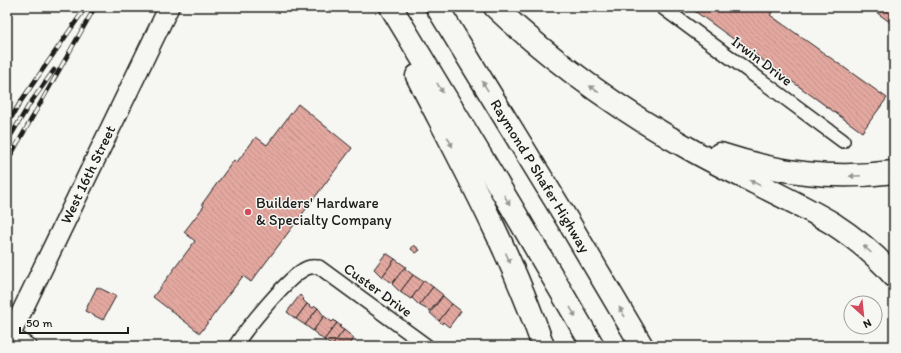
<svg xmlns="http://www.w3.org/2000/svg" width="901" height="353" font-family="Itim,sans-serif">
	<defs>
		<pattern id="building-back-hatch" width="6" height="6" patternUnits="userSpaceOnUse"><rect width="6" height="6" fill="#e3a8a0"/><path d="M-1 5l2 2M0 0l6 6M5-1l2 2" fill="none" stroke="#c29089"/></pattern>
	</defs>
	<rect width="100%" height="100%" fill="#f6f6f2"/>
	<filter id="ink" filterUnits="userSpaceOnUse"><feTurbulence type="fractalNoise" baseFrequency=".025" numOctaves="2"/><feDisplacementMap in="SourceGraphic" scale="8" xChannelSelector="R" yChannelSelector="G"/><feConvolveMatrix kernelMatrix="1 2 1 2 8 2 1 2 1" color-interpolation-filters="sRGB"/></filter>
	<g filter="url(#ink)">
		<!-- building -->
		<g fill="url(#building-back-hatch)" stroke="#1c1c1c">
			<path d="M 689,7 L 763,7 L 772,13 L 770,15 L 887,98 L 862,132 Z"/>
			<path d="M 869,7 L 894,7 L 894,25 Z"/>
			<path d="M 298,104 L 352,148 L 251,282 L 243,276 L 200,333 L 153,297 L 195,241 L 184,232 L 204,206 L 202,204 L 234,160 L 237,162 L 256,137 L 267,145 Z"/>
			<path d="M 414,245 L 420,250 L 416,253 L 411,249 Z"/>
			<path d="M 386,253 L 395,259 L 382,277 L 374,269 Z"/>
			<path d="M 395,259 L 406,267 L 393,283 L 382,277 Z"/>
			<path d="M 404,268 L 413,275 L 400,292 L 392,284 Z"/>
			<path d="M 413,275 L 424,282 L 411,299 L 400,292 Z"/>
			<path d="M 424,280 L 433,287 L 419,305 L 412,298 Z"/>
			<path d="M 97,287 L 116,296 L 103,320 L 85,311 Z"/>
			<path d="M 433,287 L 443,295 L 430,311 L 419,305 Z"/>
			<path d="M 300,295 L 304,299 L 303,300 L 307,304 L 296,319 L 287,312 Z"/>
			<path d="M 443,296 L 452,304 L 439,321 L 430,313 Z"/>
			<path d="M 307,304 L 313,308 L 315,306 L 318,308 L 305,325 L 296,319 Z"/>
			<path d="M 452,304 L 461,311 L 449,327 L 443,322 L 442,324 L 439,321 Z"/>
			<path d="M 318,308 L 324,316 L 313,331 L 305,325 Z"/>
			<path d="M 324,316 L 332,322 L 334,320 L 337,323 L 324,340 L 313,331 Z"/>
			<path d="M 337,323 L 341,326 L 339,327 L 344,330 L 332,346 L 324,340 Z"/>
			<path d="M 344,330 L 354,338 L 349,346 L 332,346 Z"/>
		</g>
		<g fill="none" stroke-linecap="round" stroke-linejoin="round">
			<defs>
				<g id="street">
					<path d="M 662,7 L 843,141"/>
					<path d="M 11,333 L 30,346"/>
					<path d="M 235,346 C 246,329 289,275 307,268 C 311,266 315,267 319,267 L 427,346"/>
				</g>
				<g id="secondary">
					<path id="s1" d="M 7,342 L 169,7"/>
				</g>
				<g id="highway">
					<path d="M 391,7 L 511,206 L 593,346"/>
					<path id="s2" d="M 437,7 L 571,226 L 642,346"/>
					<path d="M 495,7 C 555,64 623,112 695,152 C 740,177 788,197 832,223 C 855,238 876,255 894,276"/>
					<path d="M 417,76 C 462,164 511,252 543,346"/>
					<path d="M 720,154 C 778,173 833,180 894,172"/>
				</g>
			</defs>
			<!-- street casing -->
			<use href="#street" stroke="#1c1c1c" stroke-width="16"/>
			<!-- secondary casing -->
			<use href="#secondary" stroke="#1c1c1c" stroke-width="22"/>
			<!-- highway casing -->
			<use href="#highway" stroke="#1c1c1c" stroke-width="25"/>
			<!-- street -->
			<use href="#street" stroke="#f6f6f2" stroke-width="13"/>
			<!-- secondary -->
			<use href="#secondary" stroke="#f6f6f2" stroke-width="19"/>
			<!-- highway -->
			<use href="#highway" stroke="#f6f6f2" stroke-width="22"/>
			<defs>
				<g id="rail">
					<path d="M 7,125 L 21,101 L 86,7"/>
					<path d="M 7,142 L 29,105 L 54,70"/>
					<path d="M 7,162 L 95,7"/>
				</g>
			</defs>
			<!-- rail casing -->
			<use href="#rail" stroke="#1c1c1c" stroke-width="4.5"/>
			<!-- rail -->
			<use href="#rail" stroke="#f6f6f2" stroke-width="3" stroke-dasharray="9" stroke-linecap="butt"/>
		</g>
		<!-- one-way arrows -->
		<defs><path id="oneway-solid" d="M-6-.8H1V-3.2L6.5 0L1 3.2V.8H-6Z"/></defs>
		<g fill="#949492">
			<use href="#oneway-solid" transform="translate(485 86) rotate(-122)"/>
			<use href="#oneway-solid" transform="translate(440 88) rotate(59)"/>
			<use href="#oneway-solid" transform="translate(594 89) rotate(-144)"/>
			<use href="#oneway-solid" transform="translate(450 142) rotate(63)"/>
			<use href="#oneway-solid" transform="translate(855 176) rotate(178)"/>
			<use href="#oneway-solid" transform="translate(755 183) rotate(-154)"/>
			<use href="#oneway-solid" transform="translate(507 200) rotate(59)"/>
			<use href="#oneway-solid" transform="translate(867 249) rotate(-138)"/>
			<use href="#oneway-solid" transform="translate(508 258) rotate(66)"/>
			<use href="#oneway-solid" transform="translate(573 312) rotate(60)"/>
			<use href="#oneway-solid" transform="translate(622 312) rotate(-120)"/>
		</g>
	</g>
	<!-- markers -->
	<circle fill="#d1495b" stroke="#f6f6f2" stroke-width="1.5" cx="248" cy="212" r="4"/>
	<g text-anchor="middle" dominant-baseline="central" stroke-width="3" stroke-linejoin="round" paint-order="stroke">
		<!-- street labels -->
		<g font-size="15" fill="#1c1c1c" stroke="#f6f6f2">
			<text transform="translate(762 61) rotate(37)">Irwin Drive</text>
			<text stroke="none"><textPath href="#s1" startOffset="186">West 16th Street</textPath></text>
			<text stroke="none"><textPath href="#s2" startOffset="198">Raymond P Shafer Highway</textPath></text>
			<text transform="translate(378 290) rotate(36)">Custer Drive</text>
		</g>
		<!-- poi labels -->
		<g font-size="15" fill="#1c1c1c" stroke="#f6f6f2" text-anchor="start">
			<text x="256" y="203">Builders' Hardware<tspan x="256" dy="17">&amp; Specialty Company</tspan></text>
		</g>
	</g>
	<!-- margin -->
	<rect width="901" height="353" fill="none" stroke="#f6f6f2" stroke-width="24"/>
	<rect x="12" y="12" width="877" height="329" fill="none" stroke="#1c1c1c" stroke-width="1.5" filter="url(#ink)"/>
	<!-- north arrow -->
	<g transform="translate(863 315) rotate(153)"><circle r="19" fill="#f6f6f2" stroke="#9f9f9c"/>
	<path d="M0-3L7 15L0 10L-7 15Z" fill="#d1495b"/>
	<text y="-6" font-size="11" font-weight="bold" text-anchor="middle" fill="#1c1c1c">N</text>
	</g>
	<!-- scale -->
	<path d="M20 327v6h108v-6" fill="none" stroke="#1c1c1c" stroke-width="2"/>
	<text x="26" y="327" font-size="12" fill="#1c1c1c" stroke="#f6f6f2" stroke-width="3" paint-order="stroke">50 m</text>
</svg>
